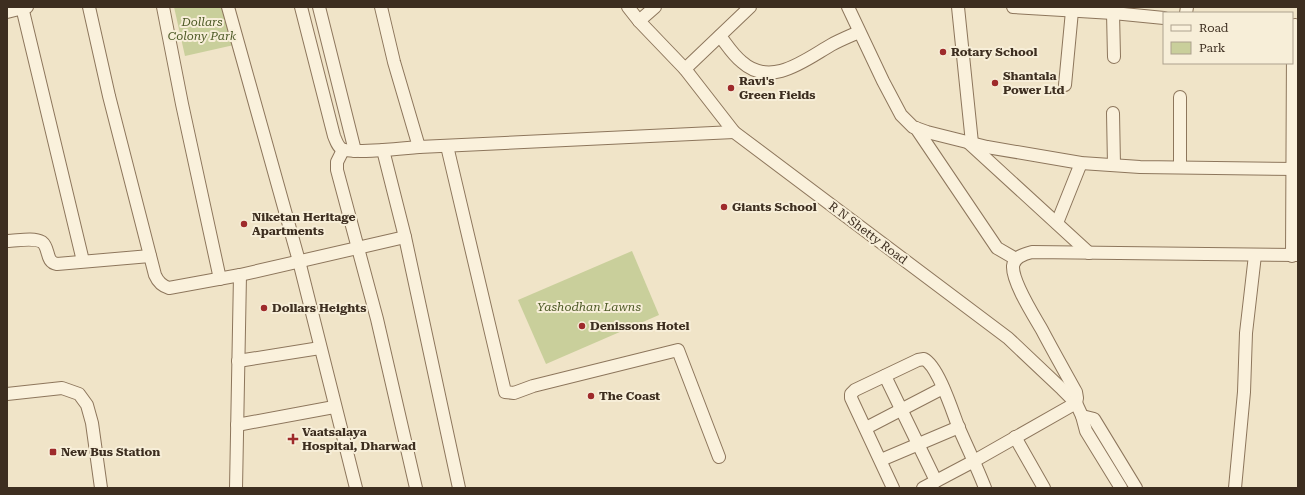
<svg xmlns="http://www.w3.org/2000/svg" width="1305" height="495" font-family="'Roboto Serif',serif">
	<rect width="100%" height="100%" fill="#f0e4c8"/>
	<!-- green -->
	<g fill="#c9cf9b">
		<path d="M 174,7 L 226,7 L 234,45 L 185,56 Z"/>
		<path d="M 632,251 L 659,315 L 546,364 L 518,300 Z"/>
	</g>
	<g fill="none" stroke-linecap="round" stroke-linejoin="round">
		<defs>
			<g id="minor">
				<path d="M 22,7 L 83,261"/>
				<path d="M 89,7 L 109,96 L 155,275 C 158,282 162,286 169,288 L 240,275 L 405,237"/>
				<path d="M 163,7 L 182,104 L 220,279"/>
				<path d="M 228,7 L 299,261 L 356,488"/>
				<path d="M 301,7 L 334,136 C 336,141 338,147 342,149 C 352,154 406,148 419,147 L 734,132"/>
				<path d="M 319,7 L 355,151"/>
				<path d="M 381,7 L 394,62 L 419,147"/>
				<path d="M 628,7 L 639,21 L 685,69 L 734,132 L 1008,338 L 1062,389 L 1076,403 L 1082,416 L 1086,431 L 1121,488"/>
				<path d="M 848,7 L 883,81 L 901,115 L 913,127 L 927,132 L 987,147 L 1081,163 L 1140,167 L 1298,169"/>
				<path d="M 958,7 L 972,143"/>
				<path d="M 1013,7 L 1113,13 L 1164,18"/>
				<path d="M 7,12 L 27,7"/>
				<path d="M 1113,13 L 1114,57"/>
				<path d="M 1186,13 L 1187,7"/>
				<path d="M 639,21 L 655,7"/>
				<path d="M 720,36 C 727,45 733,55 742,62 C 771,88 805,60 831,45 C 840,40 850,36 859,32"/>
				<path d="M 685,69 L 750,7"/>
				<path d="M 1065,85 L 1072,11"/>
				<path d="M 1180,97 L 1180,167"/>
				<path d="M 1113,113 L 1114,165"/>
				<path d="M 916,128 L 997,248 L 1016,259"/>
				<path d="M 969,143 L 1089,253"/>
				<path d="M 447,146 L 505,392 L 514,393 L 533,386 L 678,350 L 719,457"/>
				<path d="M 343,150 L 337,162 L 337,170 L 377,319 L 416,488"/>
				<path d="M 383,150 L 405,237 L 459,488"/>
				<path d="M 1057,223 L 1081,163"/>
				<path d="M 7,241 C 17,241 33,237 42,242 C 50,248 45,262 57,264 L 150,256"/>
				<path d="M 1292,256 L 1293,50 L 1295,25"/>
				<path d="M 238,361 L 320,348"/>
				<path d="M 885,376 L 936,481"/>
				<path d="M 7,394 L 62,388 L 79,394 L 87,405 L 92,423 L 101,488"/>
				<path d="M 1082,416 L 1094,419 L 1136,488"/>
				<path d="M 237,425 L 334,407"/>
				<path d="M 866,428 L 943,388"/>
				<path d="M 1015,437 L 1044,488"/>
				<path d="M 881,460 L 959,427"/>
				<path d="M 236,488 L 240,275"/>
				<path d="M 893,488 L 851,398 L 851,394 L 855,390 L 918,360 L 924,359 C 938,366 952,410 958,426 C 967,447 977,467 985,488"/>
				<path d="M 923,488 L 974,461 L 1076,403 L 1077,398 L 1076,392 C 1065,372 1053,351 1042,330 C 1034,316 1012,282 1013,266 C 1014,257 1024,254 1032,252 L 1298,255"/>
				<path d="M 1235,488 L 1244,392 L 1246,333 L 1255,255"/>
			</g>
		</defs>
		<!-- minor casing -->
		<use href="#minor" stroke="#8d765c" stroke-width="14"/>
		<!-- minor -->
		<use href="#minor" stroke="#faf1dc" stroke-width="12"/>
	</g>
	<!-- markers -->
	<g fill="#9e2a2b" stroke="#f7eed8" stroke-width="1.5">
		<circle cx="943" cy="52" r="4"/>
		<circle cx="995" cy="83" r="4"/>
		<circle cx="731" cy="88" r="4"/>
		<circle cx="724" cy="207" r="4"/>
		<circle cx="244" cy="224" r="4"/>
		<circle cx="264" cy="308" r="4"/>
		<circle cx="582" cy="326" r="4"/>
		<circle cx="591" cy="396" r="4"/>
		<path d="M291 433h4v4h4v4h-4v4h-4v-4h-4v-4h4z"/>
		<rect x="49" y="448" width="8" height="8" rx="2"/>
	</g>
	<g text-anchor="middle" dominant-baseline="central" stroke-width="4" stroke-linejoin="round" paint-order="stroke">
		<!-- park labels -->
		<g font-size="12" font-style="italic" fill="#4d5a26" stroke="#f7eed8">
			<text x="202" y="22">Dollars<tspan x="202" dy="14">Colony Park</tspan></text>
			<text x="589" y="307">Yashodhan Lawns</text>
		</g>
		<!-- poi labels -->
		<g font-size="12" font-weight="bold" fill="#3d2e20" stroke="#f7eed8" text-anchor="start">
			<text x="951" y="52">Rotary School</text>
			<text x="1003" y="76">Shantala<tspan x="1003" dy="14">Power Ltd</tspan></text>
			<text x="739" y="81">Ravi's<tspan x="739" dy="14">Green Fields</tspan></text>
			<text x="732" y="207">Giants School</text>
			<text x="252" y="217">Niketan Heritage<tspan x="252" dy="14">Apartments</tspan></text>
			<text x="272" y="308">Dollars Heights</text>
			<text x="590" y="326">Denissons Hotel</text>
			<text x="599" y="396">The Coast</text>
			<text x="302" y="432">Vaatsalaya<tspan x="302" dy="14">Hospital, Dharwad</tspan></text>
			<text x="61" y="452">New Bus Station</text>
		</g>
		<!-- street labels -->
		<g font-size="12" fill="#3d2e20" stroke="#f7eed8">
			<text transform="translate(868 233) rotate(37)">R N Shetty Road</text>
		</g>
	</g>
	<!-- border -->
	<rect width="1305" height="495" fill="none" stroke="#3d2e20" stroke-width="16"/>
	<!-- legend -->
	<rect x="1163" y="12" width="130" height="52" fill="#f7eed8" stroke="#ada18e"/>
	<rect x="1171" y="25" width="20" height="6" fill="#faf1dc" stroke="#ada18e"/>
	<text x="1199" y="32" font-size="12" fill="#3d2e20">Road</text>
	<rect x="1171" y="42" width="20" height="12" fill="#c9cf9b" stroke="#ada18e"/>
	<text x="1199" y="52" font-size="12" fill="#3d2e20">Park</text>
</svg>
